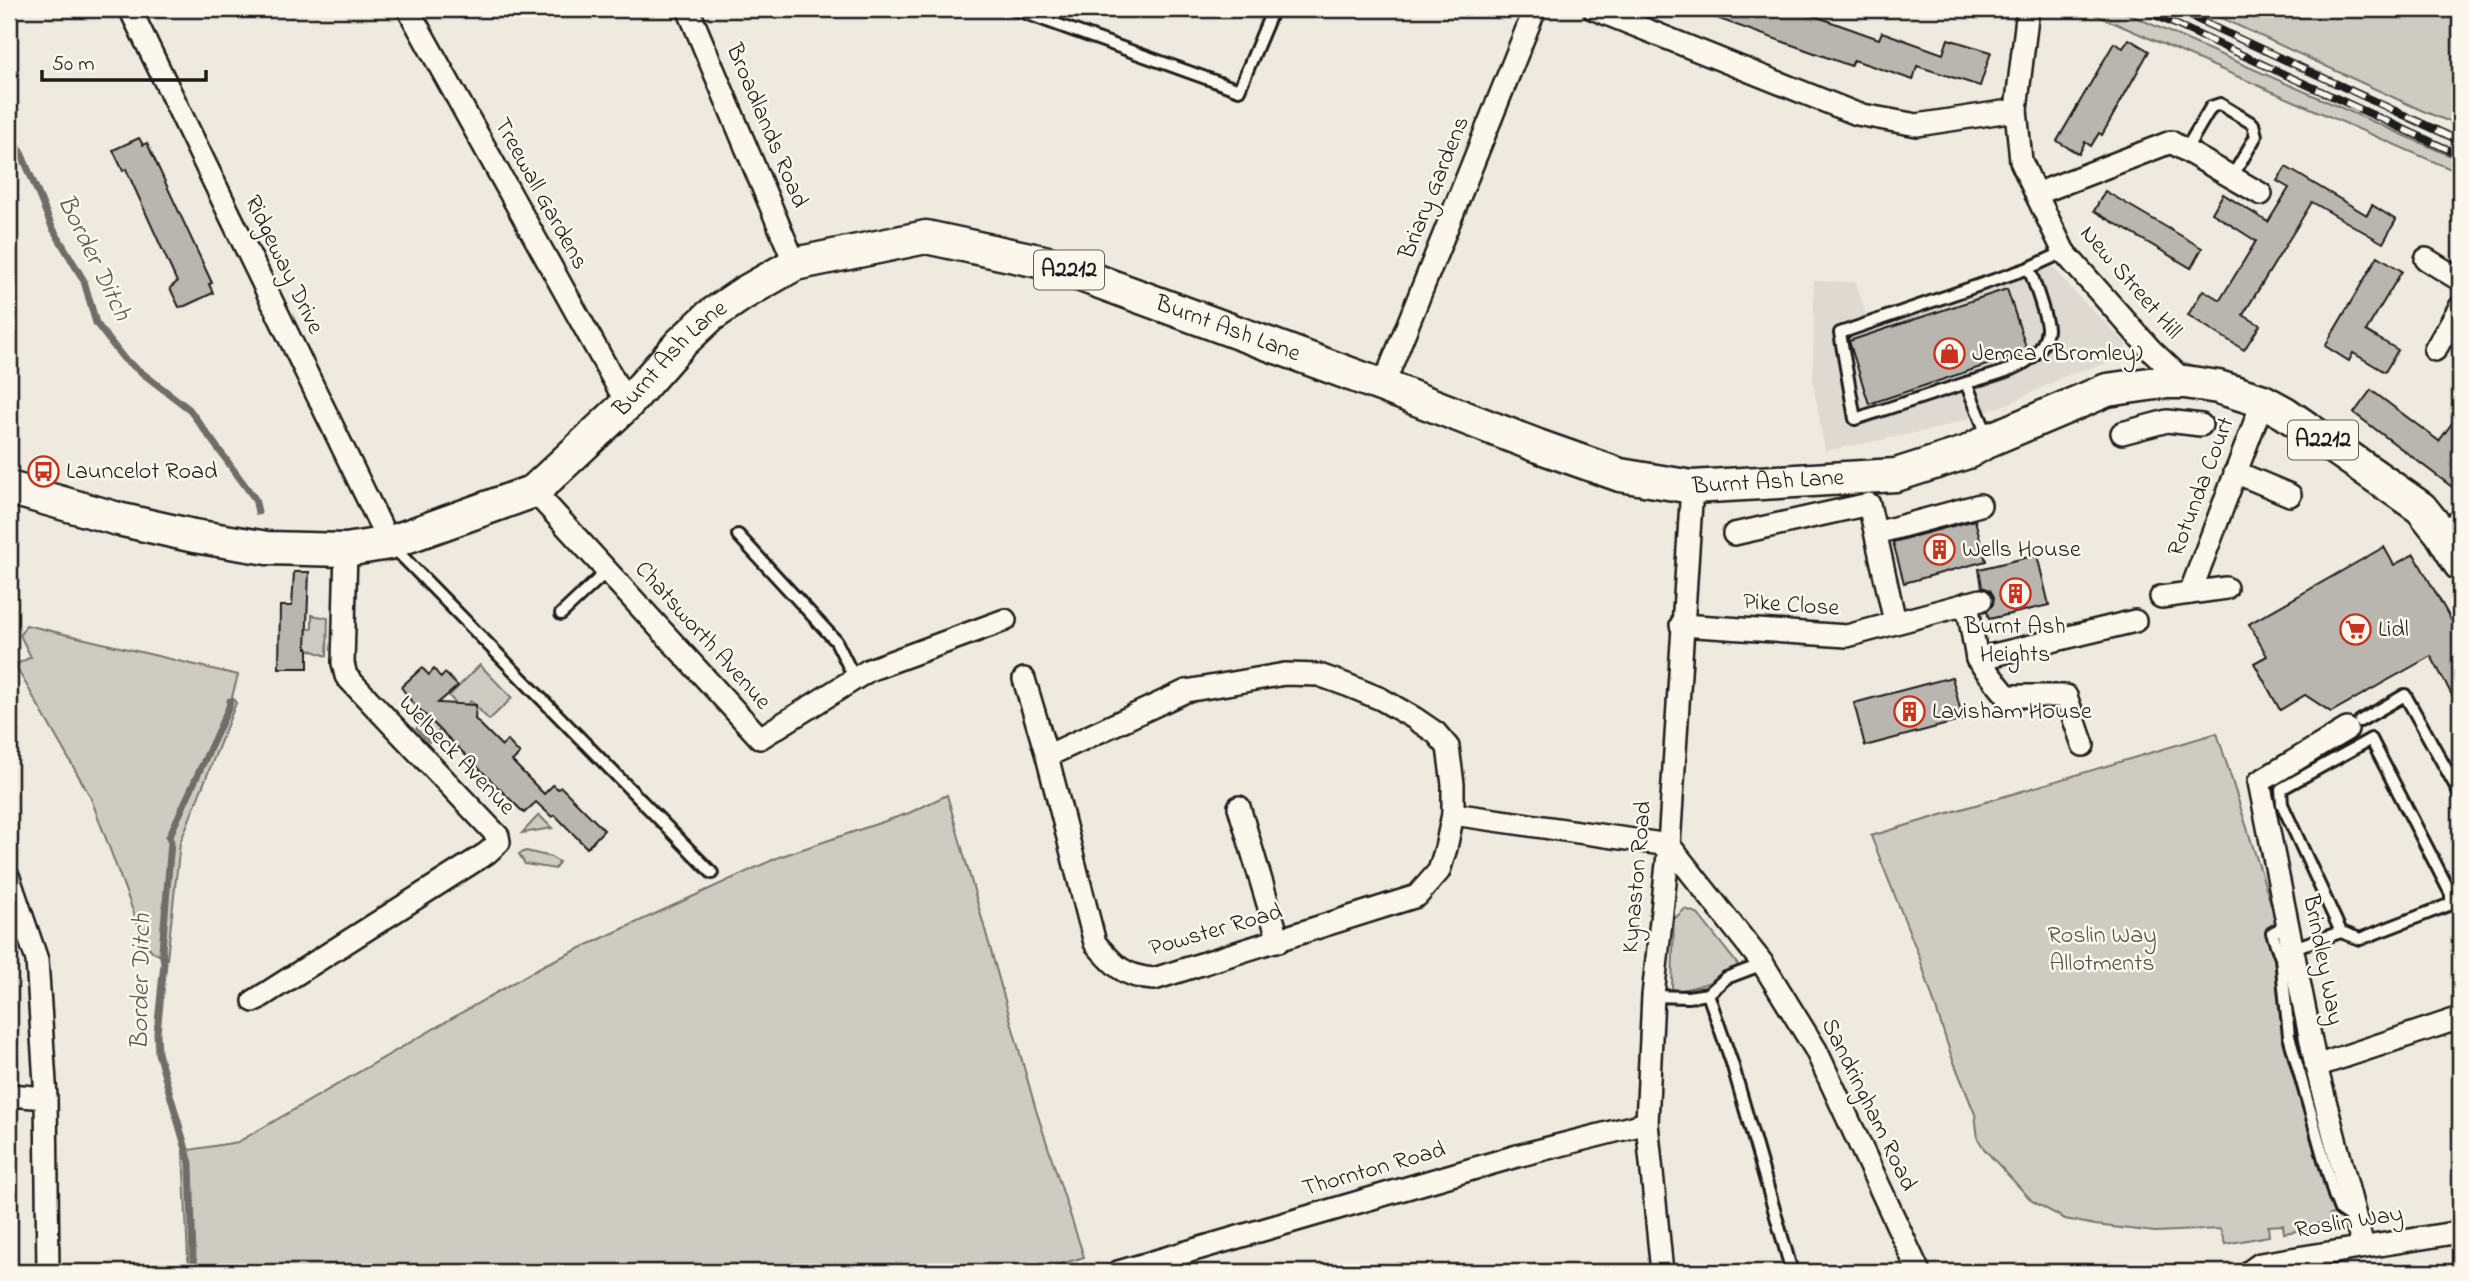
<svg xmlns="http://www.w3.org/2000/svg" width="2469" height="1281" font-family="'Indie Flower',sans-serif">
	<rect width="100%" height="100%" fill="#eeeadf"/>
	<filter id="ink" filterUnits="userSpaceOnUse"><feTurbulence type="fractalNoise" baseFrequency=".0143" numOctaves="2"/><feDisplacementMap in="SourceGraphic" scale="14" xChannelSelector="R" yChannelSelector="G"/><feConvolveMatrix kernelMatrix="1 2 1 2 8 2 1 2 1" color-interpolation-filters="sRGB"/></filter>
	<g filter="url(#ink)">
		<!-- built -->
		<path fill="#dedad1" d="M 2044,256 L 2075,293 L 2127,344 L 2120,360 L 2070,374 L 2010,403 L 1940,428 L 1825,451 L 1813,382 L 1814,281 L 1856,282 L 1867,318 Z"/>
		<!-- green -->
		<g fill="#ceccc2" stroke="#75746f" stroke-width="2">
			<path d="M 2082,9 L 2117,9 L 2460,160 L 2460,173 Z"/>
			<path d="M 2202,9 L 2460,9 L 2460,126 L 2423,111 Z"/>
			<path d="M 312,615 L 328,618 L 327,656 L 305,648 L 305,629 L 312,629 Z"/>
			<path d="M 26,625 L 238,675 L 232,697 L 236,703 L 180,843 L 167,959 L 153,952 L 145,943 L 90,796 L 15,665 L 31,657 L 20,635 Z"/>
			<path d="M 480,665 L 512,698 L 489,720 L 471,701 L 462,710 L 449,696 Z"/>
			<path d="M 428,717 L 441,729 L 429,742 L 416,729 Z"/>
			<path d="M 2217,733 L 2284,945 L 2294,1023 L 2306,1078 L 2343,1206 L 2338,1213 L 2329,1215 L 2329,1219 L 2334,1219 L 2334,1225 L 2325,1226 L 2324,1223 L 2316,1224 L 2315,1228 L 2284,1233 L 2283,1225 L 2268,1226 L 2269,1236 L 2225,1244 L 2220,1229 L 2155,1232 L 2095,1225 L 2065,1219 L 2032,1201 L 1985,1150 L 1978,1139 L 1975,1114 L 1951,1055 L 1919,956 L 1871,836 Z"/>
			<path d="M 947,795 L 1036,1110 L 1084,1257 L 1048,1268 L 1049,1272 L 191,1272 L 188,1258 L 183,1151 L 238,1142 L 544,965 L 779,857 L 909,813 Z"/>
			<path d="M 539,815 L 552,828 L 522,833 Z"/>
			<path d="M 526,851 L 551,857 L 559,862 L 555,869 L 525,864 L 519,854 Z"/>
			<path d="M 1685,909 L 1697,913 L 1738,965 C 1721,981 1698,987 1676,991 L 1672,988 L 1674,919 Z"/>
		</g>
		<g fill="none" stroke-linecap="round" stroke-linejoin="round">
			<!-- stream -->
			<g stroke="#6f6d69" stroke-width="7">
				<path d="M 9,139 L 20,150 L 52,227 L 84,281 L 96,323 L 124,359 L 189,409 L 255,499 L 258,512"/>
				<path d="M 197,1272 L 193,1258 L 190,1163 L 158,1053 L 157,1033 L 164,963 L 162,950 L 171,842 L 169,837 L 229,707 L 230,701"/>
			</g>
		</g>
		<!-- building -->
		<g fill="#b9b6af" stroke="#1c1c1c" stroke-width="2">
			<path d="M 1697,9 L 1795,9 L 1879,39 L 1882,32 L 1943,54 L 1948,39 L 1991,52 L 1980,86 L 1917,66 L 1913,80 L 1854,60 L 1851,66 L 1697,11 Z"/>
			<path d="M 2129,39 L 2149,51 L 2102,135 L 2099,133 L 2091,146 L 2085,142 L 2079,154 L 2057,141 L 2114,43 L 2123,48 Z"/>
			<path d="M 139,138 L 143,145 L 147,143 L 212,283 L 209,284 L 213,293 L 185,306 L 179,307 L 170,288 L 177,282 L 126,169 L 123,171 L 113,150 Z"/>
			<path d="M 2286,167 L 2367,215 L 2372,205 L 2396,220 L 2383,243 L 2312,202 L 2243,315 L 2260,325 L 2244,350 L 2188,315 L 2203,290 L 2220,300 L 2256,241 L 2212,213 L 2223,194 L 2268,222 L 2289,188 L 2277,181 Z"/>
			<path d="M 2105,191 L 2202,248 L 2191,268 L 2094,211 Z"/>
			<path d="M 2378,256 L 2402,271 L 2366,331 L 2398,350 L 2385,372 L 2353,353 L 2349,361 L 2325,346 Z"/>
			<path d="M 2007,289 L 2027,350 L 2026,352 L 1869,404 L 1849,341 Z"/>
			<path d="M 2371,390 L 2439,441 L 2460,412 L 2460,493 L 2354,413 Z"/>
			<path d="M 1975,520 L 1986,561 L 1904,583 L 1893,542 Z"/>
			<path d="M 2384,547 L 2394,565 L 2414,554 L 2460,636 L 2460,710 L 2431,656 L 2331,712 L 2305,695 L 2280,710 L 2254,663 L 2267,656 L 2249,624 Z"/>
			<path d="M 2037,555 L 2049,605 L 1989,619 L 1987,611 L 1993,604 L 1994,597 L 1990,590 L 1982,587 L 1979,569 Z"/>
			<path d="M 294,572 L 309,572 L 306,648 L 308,648 L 308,668 L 279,668 L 280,606 L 292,606 Z"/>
			<path d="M 422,668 L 429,675 L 434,669 L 441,678 L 445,673 L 458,686 L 438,703 L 476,705 L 475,719 L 502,746 L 507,740 L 520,754 L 512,761 L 544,794 L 553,785 L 558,789 L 561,787 L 604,830 L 587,848 L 555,815 L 552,817 L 536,802 L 524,813 L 412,702 L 401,687 Z"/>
			<path d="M 1952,677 L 1963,720 L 1865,746 L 1854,703 Z"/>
		</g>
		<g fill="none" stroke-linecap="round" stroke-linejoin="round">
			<defs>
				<g id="lane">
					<path d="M 1014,9 L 1239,90 L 1273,9"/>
					<path d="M 2185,151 L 2211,107 L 2220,104 L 2253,124 L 2256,136 L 2232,177"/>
					<path d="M 2029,268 L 2064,252"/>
					<path d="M 1966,383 C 1996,374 2043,367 2047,330 C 2048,320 2033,280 2029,268 L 1840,333 L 1855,419 L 1966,383 L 1988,437"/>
					<path d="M 738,535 L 836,641 L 855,679"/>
					<path d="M 391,545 L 712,873"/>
					<path d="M 561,614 L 607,571"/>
					<path d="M 2360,721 L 2405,695 L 2460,794"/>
					<path d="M 2288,924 L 2272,933 L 2281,958 L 2289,1036 L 2334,1195 L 2340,1210 L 2352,1218"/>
					<path d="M 2293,948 L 2341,932 L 2360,939 L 2451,904 L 2451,894 L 2371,739 L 2281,789 L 2282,804 L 2341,932"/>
					<path d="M 1708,994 L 1732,1063 L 1792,1272"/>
					<path d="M 1653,996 L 1688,997 L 1708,994 L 1726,978 L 1763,964"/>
				</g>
				<g id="street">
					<path d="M 130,9 L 389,543"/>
					<path d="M 408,9 L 627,404"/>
					<path d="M 688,9 L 795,264"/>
					<path d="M 1594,9 L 1857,114 L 1917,125 L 2016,110"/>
					<path d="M 2028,9 L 2016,110 L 2021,161 L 2036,194 L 2064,252 L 2151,350 L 2185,382"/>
					<path d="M 2036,194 L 2171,142 L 2261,194"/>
					<path d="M 2426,259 L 2460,280"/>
					<path d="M 2435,350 L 2460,307"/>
					<path d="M 1383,386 L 1535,9"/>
					<path d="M 2122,433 L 2167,421 L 2201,425"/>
					<path d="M 2235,472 L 2290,495"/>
					<path d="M 534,491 L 760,738 L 869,670 L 1005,620"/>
					<path d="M 1876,533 L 1980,505"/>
					<path d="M 2441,533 L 2460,521"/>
					<path d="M 1734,534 L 1869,504 L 1895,622"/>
					<path d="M 2190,593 L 2226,588"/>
					<path d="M 2161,597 L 2190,593 L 2263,401"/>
					<path d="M 1967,603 L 1977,659 L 2135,621"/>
					<path d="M 1681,625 L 1847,636 L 1981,600"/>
					<path d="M 1977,659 L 2007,696 L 2066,696 L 2083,745"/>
					<path d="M 1024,679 L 1047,756 L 1095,943 C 1114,965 1124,977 1154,979 L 1417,896 L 1439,871 L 1446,848 L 1453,814 L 1453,784 L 1448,747 L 1436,733 L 1414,718 L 1381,699 L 1347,685 L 1319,675 L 1285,674 L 1186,691 L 1047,756"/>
					<path d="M 2347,729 L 2259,782 L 2316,1066 L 2363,1247"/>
					<path d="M 1239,807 L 1279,941"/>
					<path d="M 1453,814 L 1669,845"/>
					<path d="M 1669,845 L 1763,964 L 1816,1050 L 1919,1272"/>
					<path d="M 9,878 L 37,960 L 46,1098 L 48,1272"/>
					<path d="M 254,1001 L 487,853 L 499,842 L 498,836 L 493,831 L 346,676 L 343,663 L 346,550"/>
					<path d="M 2316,1066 L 2460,1018"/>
					<path d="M 9,1095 L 46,1098"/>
					<path d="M 1118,1272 L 1517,1156 L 1647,1123"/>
					<path d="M 1662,1272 L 1647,1123 L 1653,996 L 1669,845 L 1692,487"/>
					<path d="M 2249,1272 L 2260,1264 L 2460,1232"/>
				</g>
				<g id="primary">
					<path id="s1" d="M 9,488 L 118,519 L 194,536 L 267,548 L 346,550 L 389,543 L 534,491 L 627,404 L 680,344 L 710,316 L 744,293 L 795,264 L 926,237 L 1048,263 L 1383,386 L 1538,446 L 1620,475 L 1692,487 L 1896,475 L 1968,452 L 1989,440 L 2107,390 L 2163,382 L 2185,382 L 2218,387 L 2263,401 L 2285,413 L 2421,508 L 2441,533 L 2460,564"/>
				</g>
			</defs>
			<!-- lane casing -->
			<use href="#lane" stroke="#1c1c1c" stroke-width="16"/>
			<!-- street casing -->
			<use href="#street" stroke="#1c1c1c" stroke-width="26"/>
			<!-- primary casing -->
			<use href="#primary" stroke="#1c1c1c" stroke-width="37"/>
			<!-- lane -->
			<use href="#lane" stroke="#fbf7ec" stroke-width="10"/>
			<!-- street -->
			<use href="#street" stroke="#fbf7ec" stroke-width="21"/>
			<!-- primary -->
			<use href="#primary" stroke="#fbf7ec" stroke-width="32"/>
			<defs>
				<g id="rail">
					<path d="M 2142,9 L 2460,155"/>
					<path d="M 2175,9 L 2460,141"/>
				</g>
			</defs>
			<!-- rail casing -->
			<use href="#rail" stroke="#1c1c1c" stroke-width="8"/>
			<!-- rail -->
			<use href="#rail" stroke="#fbf7ec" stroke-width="5" stroke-dasharray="16" stroke-linecap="butt"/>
		</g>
	</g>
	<!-- icons -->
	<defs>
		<symbol id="shop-ring" viewBox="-11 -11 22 22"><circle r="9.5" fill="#fbf7ec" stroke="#c8321e" stroke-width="1.5"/><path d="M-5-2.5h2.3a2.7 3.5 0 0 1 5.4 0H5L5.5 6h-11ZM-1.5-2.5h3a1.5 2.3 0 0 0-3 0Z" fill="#c8321e"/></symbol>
		<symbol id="bus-ring" viewBox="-11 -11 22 22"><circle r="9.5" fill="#fbf7ec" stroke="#c8321e" stroke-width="1.5"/><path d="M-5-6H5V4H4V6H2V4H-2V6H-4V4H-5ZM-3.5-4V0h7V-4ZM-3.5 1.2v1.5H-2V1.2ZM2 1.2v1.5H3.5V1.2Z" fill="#c8321e"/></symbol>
		<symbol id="building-ring" viewBox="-11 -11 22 22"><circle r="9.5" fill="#fbf7ec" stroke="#c8321e" stroke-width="1.5"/><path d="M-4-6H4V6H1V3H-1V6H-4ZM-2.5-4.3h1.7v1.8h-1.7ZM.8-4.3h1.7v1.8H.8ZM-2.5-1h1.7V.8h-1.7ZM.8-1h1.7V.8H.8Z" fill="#c8321e"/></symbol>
		<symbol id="supermarket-ring" viewBox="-11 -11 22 22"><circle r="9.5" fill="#fbf7ec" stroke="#c8321e" stroke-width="1.5"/><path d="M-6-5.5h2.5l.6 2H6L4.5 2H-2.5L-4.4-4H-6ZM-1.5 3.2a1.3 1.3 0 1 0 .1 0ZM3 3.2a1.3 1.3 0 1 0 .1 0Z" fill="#c8321e"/></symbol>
	</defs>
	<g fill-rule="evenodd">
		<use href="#shop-ring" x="1932" y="336" width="35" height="35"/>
		<use href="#bus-ring" x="26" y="454" width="35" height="35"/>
		<use href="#building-ring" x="1922" y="532" width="35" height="35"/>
		<use href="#building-ring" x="1998" y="576" width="35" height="35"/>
		<use href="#supermarket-ring" x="2338" y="612" width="35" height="35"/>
		<use href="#building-ring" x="1892" y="694" width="35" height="35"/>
	</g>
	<g text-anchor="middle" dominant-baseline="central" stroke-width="5" stroke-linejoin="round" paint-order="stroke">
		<!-- shield labels -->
		<g fill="#fbf7ec" stroke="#5f5e5a" stroke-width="2">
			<rect x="1034" y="250.5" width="70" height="39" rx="5"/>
			<rect x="2288" y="420.5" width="70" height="39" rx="5"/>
		</g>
		<g font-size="23" font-weight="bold" fill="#1c1c1c">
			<text x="1069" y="270">A2212</text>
			<text x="2323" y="440">A2212</text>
		</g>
		<!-- street labels -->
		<g font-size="24" fill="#1c1c1c" stroke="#fbf7ec">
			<text transform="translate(766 126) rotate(67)">Broadlands Road</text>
			<text transform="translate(1435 188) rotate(-68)">Briary Gardens</text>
			<text transform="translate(540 194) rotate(61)">Treewall Gardens</text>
			<text transform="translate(283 265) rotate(64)">Ridgeway Drive</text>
			<text transform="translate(2130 283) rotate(49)">New Street Hill</text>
			<text stroke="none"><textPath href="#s1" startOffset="1340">Burnt Ash Lane</textPath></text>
			<text stroke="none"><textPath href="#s1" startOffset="732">Burnt Ash Lane</textPath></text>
			<text stroke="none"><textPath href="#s1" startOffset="1908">Burnt Ash Lane</textPath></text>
			<text transform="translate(2202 487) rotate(-69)">Rotunda Court</text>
			<text transform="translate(1791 606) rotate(4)">Pike Close</text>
			<text transform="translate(702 636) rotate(48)">Chatsworth Avenue</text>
			<text transform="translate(456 756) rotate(46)">Welbeck Avenue</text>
			<text transform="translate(1638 877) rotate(-85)">Kynaston Road</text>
			<text transform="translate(1216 931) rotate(-16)">Powster Road</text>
			<text transform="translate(2322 960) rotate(79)">Brindley Way</text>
			<text transform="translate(1868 1105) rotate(64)">Sandringham Road</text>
			<text transform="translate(1374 1170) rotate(-16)">Thornton Road</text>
			<text transform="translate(2349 1223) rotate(-9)">Roslin Way</text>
		</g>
		<!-- poi labels -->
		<g font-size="24" fill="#1c1c1c" stroke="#fbf7ec" text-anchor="start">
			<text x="1972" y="354">Jemca (Bromley)</text>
			<text x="66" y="472">Launcelot Road</text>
			<text x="1962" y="550">Wells House</text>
			<text x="2015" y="627" text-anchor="middle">Burnt Ash<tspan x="2015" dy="28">Heights</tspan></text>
			<text x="2378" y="630">Lidl</text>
			<text x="1932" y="712">Lavisham House</text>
		</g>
		<!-- park labels -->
		<g font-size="24" fill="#51514e" stroke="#fbf7ec">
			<text x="2102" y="936">Roslin Way<tspan x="2102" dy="28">Allotments</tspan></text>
		</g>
		<!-- water labels -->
		<g font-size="26" font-style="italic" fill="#5a5956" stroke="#fbf7ec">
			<text transform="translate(93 258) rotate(64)">Border Ditch</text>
			<text transform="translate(142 982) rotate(-89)">Border Ditch</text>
		</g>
	</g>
	<!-- margin -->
	<rect width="2469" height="1281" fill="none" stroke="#fbf7ec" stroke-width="35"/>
	<rect x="18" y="18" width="2434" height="1246" fill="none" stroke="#1c1c1c" stroke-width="2.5" filter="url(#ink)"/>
	<!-- scale -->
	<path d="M42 70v10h164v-10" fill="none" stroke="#1c1c1c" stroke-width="3.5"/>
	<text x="52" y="70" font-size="21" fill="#1c1c1c" stroke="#fbf7ec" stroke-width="5" paint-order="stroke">50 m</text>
</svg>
